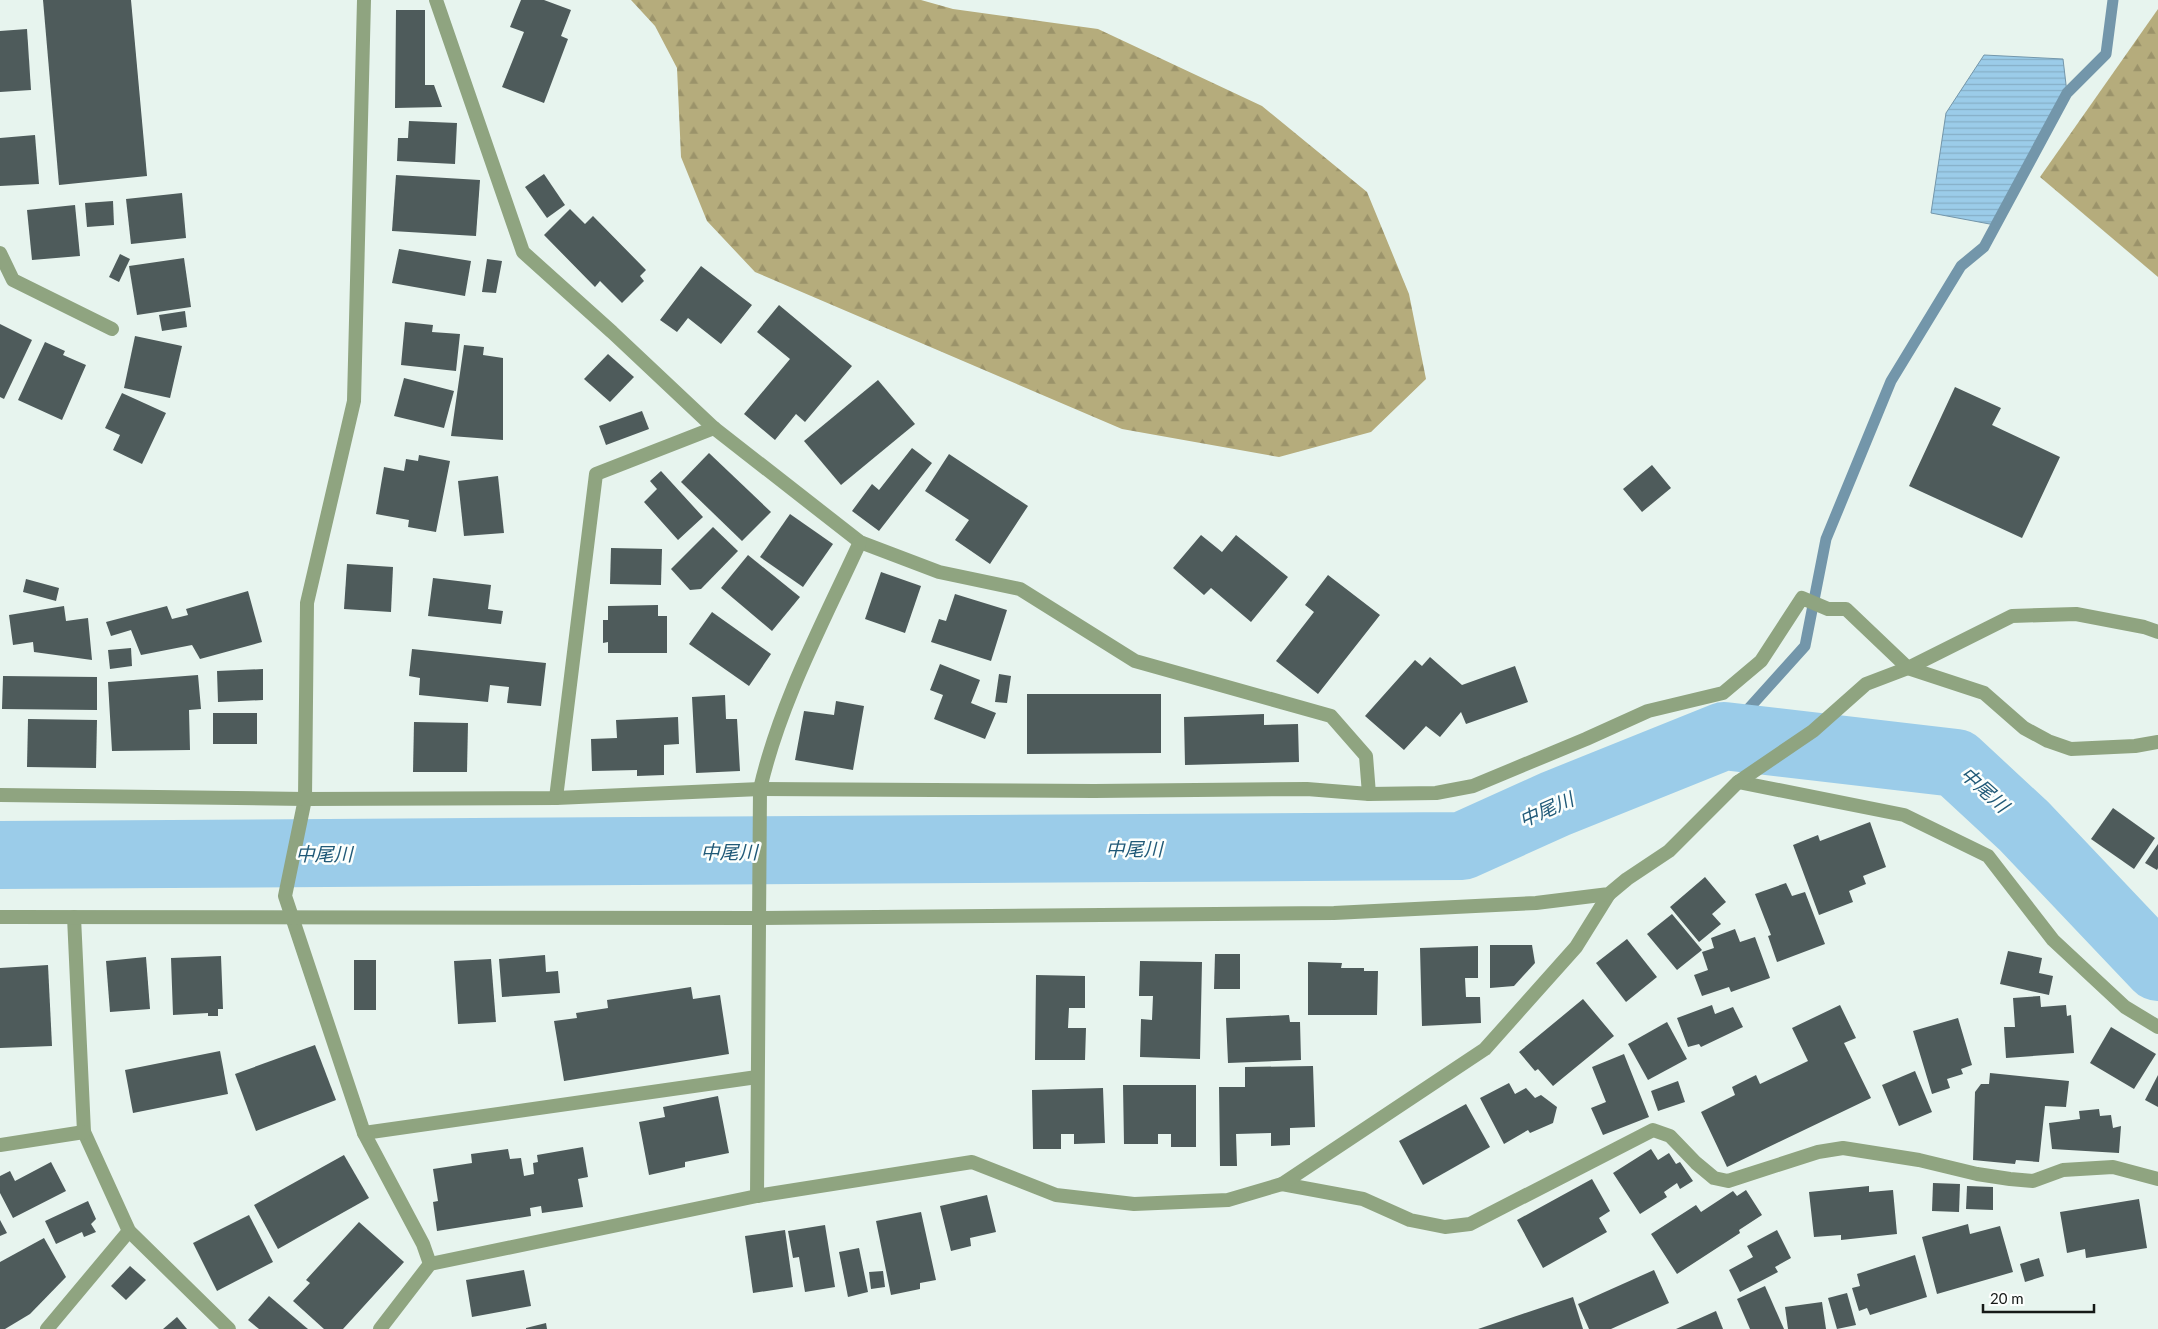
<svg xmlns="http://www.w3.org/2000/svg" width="2158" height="1329" font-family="Lato,'Noto Sans JP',sans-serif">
	<defs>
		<pattern id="forest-firs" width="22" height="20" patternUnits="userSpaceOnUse" patternTransform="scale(1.25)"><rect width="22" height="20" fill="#b5ac7c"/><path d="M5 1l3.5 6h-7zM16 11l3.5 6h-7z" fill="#9b936a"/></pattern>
		<pattern id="water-rules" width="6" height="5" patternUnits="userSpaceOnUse" patternTransform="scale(1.25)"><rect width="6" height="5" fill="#9bcce9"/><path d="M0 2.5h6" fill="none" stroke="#85afc7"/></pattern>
	</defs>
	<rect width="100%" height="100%" fill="#e7f4ee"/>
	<!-- forest -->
	<g fill="url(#forest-firs)">
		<path d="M 631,0 L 921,0 L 953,9 L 1098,29 L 1262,106 L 1367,192 L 1409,294 L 1426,379 L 1371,432 L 1279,457 L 1122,429 L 755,272 L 707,221 L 681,157 L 677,68 L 655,26 Z"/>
		<path d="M 2158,9 L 2158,277 L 2040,177 Z"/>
	</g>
	<!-- water -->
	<path fill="url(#water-rules)" stroke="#7396aa" d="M 1984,55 L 2063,59 L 2067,93 L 1995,225 L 1931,213 L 1946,113 Z"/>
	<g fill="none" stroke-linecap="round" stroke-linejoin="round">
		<!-- stream -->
		<path stroke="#7396aa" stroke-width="11" d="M 1724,736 L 1805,646 L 1826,539 L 1891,381 L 1961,266 L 1984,247 L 2067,93 L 2106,54 L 2113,0"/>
		<!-- river -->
		<path stroke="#9bcce9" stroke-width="68" d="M 0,855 L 1462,846 L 1555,804 L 1724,736 L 1956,763 L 2024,826 L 2158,967"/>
	</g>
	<!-- building -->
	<g fill="#4e5b5b">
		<path d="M 43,0 L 131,0 L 147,176 L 59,185 Z"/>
		<path d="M 521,0 L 544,0 L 571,10 L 561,36 L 568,39 L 544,103 L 502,87 L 524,32 L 510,27 Z"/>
		<path d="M 396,10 L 425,10 L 425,85 L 434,85 L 442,107 L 395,108 Z"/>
		<path d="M 27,29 L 31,90 L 0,92 L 0,31 Z"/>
		<path d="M 409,121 L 457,123 L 455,164 L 397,161 L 398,138 L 408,138 Z"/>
		<path d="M 35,135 L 39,184 L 0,186 L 0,138 Z"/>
		<path d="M 544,174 L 565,205 L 547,218 L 525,187 Z"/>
		<path d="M 396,175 L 480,180 L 476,236 L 392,231 Z"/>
		<path d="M 182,193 L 186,238 L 131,244 L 126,199 Z"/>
		<path d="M 113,201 L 114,225 L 87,227 L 85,203 Z"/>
		<path d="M 75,205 L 80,256 L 32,260 L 27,210 Z"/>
		<path d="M 570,209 L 585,224 L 593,216 L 646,270 L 640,276 L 644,281 L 622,303 L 600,281 L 595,287 L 544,235 Z"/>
		<path d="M 399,249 L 471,261 L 465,296 L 392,283 Z"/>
		<path d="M 120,254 L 130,259 L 119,282 L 109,277 Z"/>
		<path d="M 184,258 L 191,307 L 137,315 L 129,266 Z"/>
		<path d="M 487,259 L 502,261 L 496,293 L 482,292 Z"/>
		<path d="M 701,266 L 752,305 L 721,344 L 688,318 L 677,332 L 660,320 Z"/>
		<path d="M 779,305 L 852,366 L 805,422 L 796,414 L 775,440 L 744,414 L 790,359 L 757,332 Z"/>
		<path d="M 185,311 L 187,327 L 162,331 L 159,315 Z"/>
		<path d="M 405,322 L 433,325 L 432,332 L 460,334 L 456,371 L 401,365 Z"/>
		<path d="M 0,324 L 32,340 L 4,399 L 0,397 Z"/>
		<path d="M 135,336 L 182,346 L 170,398 L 124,388 Z"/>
		<path d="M 45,342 L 65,351 L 63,355 L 86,365 L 62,420 L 18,400 Z"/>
		<path d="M 464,345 L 484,347 L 483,355 L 503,358 L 503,440 L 451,436 Z"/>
		<path d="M 608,354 L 634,377 L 610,402 L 584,379 Z"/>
		<path d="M 404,378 L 454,391 L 444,428 L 394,416 Z"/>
		<path d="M 878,380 L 915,424 L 841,485 L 804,441 Z"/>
		<path d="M 1955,387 L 2001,408 L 1992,425 L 2060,457 L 2022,538 L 1909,486 Z"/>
		<path d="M 122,393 L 166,413 L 142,464 L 113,450 L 120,435 L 105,428 Z"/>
		<path d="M 642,411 L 649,429 L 606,445 L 599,426 Z"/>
		<path d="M 912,448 L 932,463 L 879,531 L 852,511 L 872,484 L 879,490 Z"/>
		<path d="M 709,453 L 771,512 L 742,541 L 681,482 Z"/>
		<path d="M 949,454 L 1028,506 L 990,564 L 955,540 L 969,520 L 925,491 Z"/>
		<path d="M 419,455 L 450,461 L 436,532 L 408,527 L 409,520 L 376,514 L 384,467 L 404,471 L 406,459 L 418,461 Z"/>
		<path d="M 1652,465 L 1671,488 L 1642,512 L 1623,489 Z"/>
		<path d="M 661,471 L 703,517 L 678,540 L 644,502 L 657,489 L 650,481 Z"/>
		<path d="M 498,476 L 504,533 L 464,536 L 458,481 Z"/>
		<path d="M 790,514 L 833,544 L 803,587 L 760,557 Z"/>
		<path d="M 713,527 L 738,551 L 701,589 L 690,590 L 671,569 Z"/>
		<path d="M 1201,535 L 1222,552 L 1236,535 L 1288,577 L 1251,622 L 1211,588 L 1204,595 L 1173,568 Z"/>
		<path d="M 611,548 L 662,549 L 661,585 L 610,584 Z"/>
		<path d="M 748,555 L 800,597 L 772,631 L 721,588 Z"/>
		<path d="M 347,564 L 393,567 L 391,612 L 344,609 Z"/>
		<path d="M 881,572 L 921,586 L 905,633 L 865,619 Z"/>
		<path d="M 1328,575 L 1380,615 L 1318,694 L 1276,661 L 1314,612 L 1305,605 Z"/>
		<path d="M 433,578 L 491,585 L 488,609 L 503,611 L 501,624 L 428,616 Z"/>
		<path d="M 26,579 L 59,588 L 56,601 L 23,592 Z"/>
		<path d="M 248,591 L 262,642 L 200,659 L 192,645 L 141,655 L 131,630 L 111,636 L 106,622 L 167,606 L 172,619 L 188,615 L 186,609 Z"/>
		<path d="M 955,594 L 1007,610 L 991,661 L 931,642 L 939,619 L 946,621 Z"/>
		<path d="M 658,605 L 658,616 L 667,616 L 667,653 L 608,653 L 608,642 L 603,643 L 603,620 L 608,620 L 608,606 Z"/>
		<path d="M 64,606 L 66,621 L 88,618 L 92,660 L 34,652 L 33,642 L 13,645 L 9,615 Z"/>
		<path d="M 712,612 L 771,654 L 749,686 L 689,644 Z"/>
		<path d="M 131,648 L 132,666 L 110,669 L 108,650 Z"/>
		<path d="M 412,649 L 546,663 L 541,706 L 507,703 L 509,687 L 490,685 L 488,702 L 419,695 L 420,678 L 409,676 Z"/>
		<path d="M 1430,657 L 1462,685 L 1515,666 L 1528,702 L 1466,724 L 1461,712 L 1440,737 L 1426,726 L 1404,750 L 1365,716 L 1415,660 L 1422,666 Z"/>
		<path d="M 940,664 L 980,680 L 971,703 L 996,713 L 985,739 L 934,719 L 943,695 L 930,690 Z"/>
		<path d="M 263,669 L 263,700 L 218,702 L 217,671 Z"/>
		<path d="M 999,674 L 1011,676 L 1007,703 L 995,702 Z"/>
		<path d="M 198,675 L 201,709 L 189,710 L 190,750 L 112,751 L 108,682 Z"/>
		<path d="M 3,676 L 97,677 L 97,710 L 2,709 Z"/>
		<path d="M 1027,694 L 1161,694 L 1161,753 L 1027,754 Z"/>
		<path d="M 725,695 L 726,719 L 737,719 L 740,771 L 696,773 L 692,697 Z"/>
		<path d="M 836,701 L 864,706 L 853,770 L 795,760 L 804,711 L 834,715 Z"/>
		<rect x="213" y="713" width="44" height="31"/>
		<path d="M 1264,714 L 1264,725 L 1298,724 L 1299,762 L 1185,765 L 1184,717 Z"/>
		<path d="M 678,717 L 679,744 L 664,745 L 664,775 L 637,776 L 637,770 L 592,771 L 591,739 L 617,738 L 616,720 Z"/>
		<path d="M 28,719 L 97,720 L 96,768 L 27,767 Z"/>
		<path d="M 414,722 L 468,723 L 467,772 L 413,772 Z"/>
		<path d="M 2113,808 L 2155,838 L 2134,869 L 2091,839 Z"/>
		<path d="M 1870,822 L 1886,867 L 1863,876 L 1866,884 L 1849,891 L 1853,902 L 1819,915 L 1793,845 L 1818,835 L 1820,841 Z"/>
		<path d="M 2158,844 L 2158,868 L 2157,870 L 2145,863 Z"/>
		<path d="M 1705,877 L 1726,902 L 1712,914 L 1721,924 L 1699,942 L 1670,907 Z"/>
		<path d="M 1786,883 L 1792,896 L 1805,892 L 1825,944 L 1777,962 L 1768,936 L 1771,935 L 1755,894 Z"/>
		<path d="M 1672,914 L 1702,950 L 1677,970 L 1647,934 Z"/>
		<path d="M 1735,929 L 1740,942 L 1755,937 L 1770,978 L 1731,992 L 1729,987 L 1702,996 L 1694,975 L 1708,970 L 1702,952 L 1714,948 L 1711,938 Z"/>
		<path d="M 1627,939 L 1657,977 L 1626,1002 L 1596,963 Z"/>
		<path d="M 1490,945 L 1532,945 L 1535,963 L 1514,986 L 1490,988 Z"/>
		<path d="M 1478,946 L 1478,978 L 1465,978 L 1466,997 L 1480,997 L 1481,1023 L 1422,1026 L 1420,948 Z"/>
		<path d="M 2008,951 L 2042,958 L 2039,973 L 2053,976 L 2049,995 L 2000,984 Z"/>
		<path d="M 1215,954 L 1240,954 L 1240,989 L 1214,989 Z"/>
		<path d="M 545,955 L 546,972 L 558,971 L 560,993 L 502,997 L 499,959 Z"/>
		<path d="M 221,956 L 223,1009 L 218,1009 L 218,1016 L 208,1016 L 208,1013 L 173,1015 L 171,958 Z"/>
		<path d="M 146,957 L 150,1009 L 110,1012 L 106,961 Z"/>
		<path d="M 491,959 L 496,1022 L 458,1024 L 454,961 Z"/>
		<rect x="354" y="960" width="22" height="50"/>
		<path d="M 1140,961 L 1202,962 L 1200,1059 L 1140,1057 L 1141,1019 L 1152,1020 L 1153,996 L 1139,996 Z"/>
		<path d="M 1308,962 L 1342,963 L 1341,968 L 1364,968 L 1364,971 L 1378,971 L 1377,1015 L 1308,1015 Z"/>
		<path d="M 48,965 L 52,1046 L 0,1048 L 0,968 Z"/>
		<path d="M 1036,975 L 1085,976 L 1085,1008 L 1069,1008 L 1068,1028 L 1086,1028 L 1085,1060 L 1035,1060 Z"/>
		<path d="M 691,987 L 693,999 L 720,995 L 729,1054 L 564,1081 L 554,1021 L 577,1018 L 576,1013 L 608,1008 L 607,1000 Z"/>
		<path d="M 2040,996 L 2041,1007 L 2066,1005 L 2067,1016 L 2071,1015 L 2074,1053 L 2006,1058 L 2004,1027 L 2015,1027 L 2013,998 Z"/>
		<path d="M 1583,999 L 1614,1036 L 1553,1086 L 1538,1069 L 1535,1071 L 1519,1052 Z"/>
		<path d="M 1712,1005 L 1715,1014 L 1733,1007 L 1743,1027 L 1701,1047 L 1699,1044 L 1688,1047 L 1677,1018 Z"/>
		<path d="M 1840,1005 L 1856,1038 L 1844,1043 L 1871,1098 L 1727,1167 L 1701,1112 L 1735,1095 L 1732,1087 L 1756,1075 L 1760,1084 L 1808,1061 L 1792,1028 Z"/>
		<path d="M 1289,1015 L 1290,1022 L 1300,1022 L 1301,1060 L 1228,1063 L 1226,1018 Z"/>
		<path d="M 1958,1018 L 1972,1065 L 1961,1069 L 1963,1074 L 1947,1079 L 1950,1088 L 1932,1094 L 1913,1031 Z"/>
		<path d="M 1667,1022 L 1687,1059 L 1648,1080 L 1628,1044 Z"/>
		<path d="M 2111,1027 L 2156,1054 L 2134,1089 L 2090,1063 Z"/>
		<path d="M 315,1045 L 336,1100 L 256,1131 L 235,1074 Z"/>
		<path d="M 220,1051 L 228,1094 L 133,1113 L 125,1070 Z"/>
		<path d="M 1624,1054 L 1649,1117 L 1603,1135 L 1591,1108 L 1606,1102 L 1592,1067 Z"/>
		<path d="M 1313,1066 L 1315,1127 L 1290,1128 L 1290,1145 L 1271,1146 L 1271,1133 L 1236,1134 L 1237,1166 L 1220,1166 L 1219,1087 L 1245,1087 L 1245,1067 Z"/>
		<path d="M 1915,1071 L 1932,1112 L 1899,1126 L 1882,1085 Z"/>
		<path d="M 1990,1073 L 2069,1081 L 2066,1107 L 2045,1106 L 2039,1162 L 2016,1160 L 2015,1164 L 1973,1160 L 1975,1092 L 1981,1084 L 1989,1084 Z"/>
		<path d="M 2158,1075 L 2158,1107 L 2145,1100 Z"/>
		<path d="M 1678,1081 L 1685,1102 L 1658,1111 L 1651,1091 Z"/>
		<path d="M 1509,1083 L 1515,1094 L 1526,1088 L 1535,1098 L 1541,1095 L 1557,1107 L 1553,1123 L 1530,1133 L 1528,1130 L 1504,1144 L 1480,1098 Z"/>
		<path d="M 1123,1085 L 1196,1085 L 1196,1147 L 1171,1147 L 1171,1134 L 1158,1134 L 1158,1144 L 1124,1144 Z"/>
		<path d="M 1103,1088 L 1105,1143 L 1074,1144 L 1074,1134 L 1061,1134 L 1061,1149 L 1033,1149 L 1032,1090 Z"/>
		<path d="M 718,1096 L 729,1153 L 685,1162 L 685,1167 L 649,1175 L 639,1122 L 665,1117 L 663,1107 Z"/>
		<path d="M 1466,1104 L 1490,1147 L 1423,1185 L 1399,1141 Z"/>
		<path d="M 2099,1109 L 2100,1116 L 2111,1115 L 2113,1128 L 2121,1126 L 2119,1153 L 2052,1149 L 2049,1123 L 2080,1119 L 2079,1111 Z"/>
		<path d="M 583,1147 L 588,1177 L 578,1179 L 583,1207 L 542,1213 L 541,1206 L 530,1208 L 531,1216 L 437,1231 L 433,1202 L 438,1201 L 433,1169 L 472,1163 L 471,1154 L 508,1149 L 510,1159 L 521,1158 L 524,1176 L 534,1174 L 533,1163 L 538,1162 L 537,1155 Z"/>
		<path d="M 1651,1149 L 1658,1160 L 1669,1153 L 1676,1164 L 1680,1162 L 1693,1181 L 1680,1189 L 1677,1183 L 1664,1192 L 1667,1197 L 1640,1214 L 1613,1173 Z"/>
		<path d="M 344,1155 L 369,1198 L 278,1249 L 254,1205 Z"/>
		<path d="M 51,1162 L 66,1191 L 13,1218 L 0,1193 L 0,1176 L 10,1171 L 15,1181 Z"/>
		<path d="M 1592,1179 L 1610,1211 L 1599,1218 L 1607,1232 L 1543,1268 L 1517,1220 Z"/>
		<path d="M 1933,1183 L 1960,1184 L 1959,1212 L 1932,1211 Z"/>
		<path d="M 1869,1186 L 1869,1192 L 1893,1190 L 1897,1234 L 1841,1240 L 1841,1235 L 1814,1237 L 1809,1192 Z"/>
		<path d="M 1967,1186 L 1993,1187 L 1993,1210 L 1966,1209 Z"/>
		<path d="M 1746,1190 L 1762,1215 L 1739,1230 L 1740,1233 L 1677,1274 L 1651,1234 L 1696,1205 L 1701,1212 L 1733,1191 L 1737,1196 Z"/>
		<path d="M 987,1195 L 996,1232 L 970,1238 L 971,1246 L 951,1251 L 940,1206 Z"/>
		<path d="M 2139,1199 L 2147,1248 L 2086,1258 L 2085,1249 L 2067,1253 L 2060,1212 Z"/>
		<path d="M 88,1201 L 96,1219 L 91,1224 L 96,1232 L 84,1237 L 82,1232 L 56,1244 L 45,1221 Z"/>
		<path d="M 921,1212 L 936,1280 L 920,1283 L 920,1289 L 891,1295 L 876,1221 Z"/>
		<path d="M 249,1215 L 273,1262 L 217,1291 L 193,1243 Z"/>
		<path d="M 0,1220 L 7,1233 L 0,1236 Z"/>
		<path d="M 359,1222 L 404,1262 L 343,1329 L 324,1329 L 293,1301 L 310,1283 L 306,1280 Z"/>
		<path d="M 1968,1224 L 1970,1234 L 2000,1226 L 2013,1272 L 1937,1294 L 1922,1237 Z"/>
		<path d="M 825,1225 L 835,1287 L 805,1292 L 799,1257 L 793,1258 L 788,1231 Z"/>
		<path d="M 785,1230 L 793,1287 L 753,1293 L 745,1236 Z"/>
		<path d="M 1777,1230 L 1791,1258 L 1775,1267 L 1778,1272 L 1740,1292 L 1729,1270 L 1753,1257 L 1747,1246 Z"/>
		<path d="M 44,1238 L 66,1277 L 30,1314 L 5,1329 L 0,1329 L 0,1262 Z"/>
		<path d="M 859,1248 L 868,1292 L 848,1297 L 839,1252 Z"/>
		<path d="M 1915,1255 L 1927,1297 L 1870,1315 L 1867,1308 L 1859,1311 L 1852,1288 L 1860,1286 L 1857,1274 Z"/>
		<path d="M 2039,1258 L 2044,1276 L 2025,1282 L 2020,1264 Z"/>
		<path d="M 130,1266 L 146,1280 L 126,1300 L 111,1286 Z"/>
		<path d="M 524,1270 L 531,1306 L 472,1317 L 466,1280 Z"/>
		<path d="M 1654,1270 L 1669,1303 L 1611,1329 L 1589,1329 L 1578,1304 Z"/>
		<path d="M 883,1271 L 885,1287 L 871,1289 L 869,1272 Z"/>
		<path d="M 1765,1286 L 1784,1329 L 1750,1329 L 1737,1299 Z"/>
		<path d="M 1847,1293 L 1856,1325 L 1837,1329 L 1828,1298 Z"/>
		<path d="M 269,1296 L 308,1329 L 259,1329 L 248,1320 Z"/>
		<path d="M 1573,1297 L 1583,1329 L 1478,1329 Z"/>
		<path d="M 1822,1302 L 1826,1329 L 1788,1329 L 1785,1307 Z"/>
		<path d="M 1716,1311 L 1723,1329 L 1676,1329 Z"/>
		<path d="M 177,1317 L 187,1329 L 163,1329 Z"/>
		<path d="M 546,1323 L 547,1329 L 526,1329 L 526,1328 Z"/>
	</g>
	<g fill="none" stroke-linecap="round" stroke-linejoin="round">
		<!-- minor -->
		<g stroke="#8fa480" stroke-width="14">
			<path d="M 364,0 L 354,401 L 307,603 L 305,799 L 285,896 L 364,1133 L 423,1244 L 430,1264"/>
			<path d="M 436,0 L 523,252 L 612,332 L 714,428 L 860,542 L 939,572 L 1020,589 L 1135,661 L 1331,716 L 1366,756 L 1369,794"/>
			<path d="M 0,253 L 13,280 L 112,329"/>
			<path d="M 1738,782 L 1904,815 L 1988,856 L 2053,940 L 2125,1007 L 2158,1027"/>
			<path d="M 0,795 L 305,799 L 556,798 L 760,789 L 1094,791 L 1307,789 L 1369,794 L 1436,793 L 1473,786 L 1586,739 L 1648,711 L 1723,693 L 1761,661 L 1802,598 L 1828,609 L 1846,609 L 1908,668"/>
			<path d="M 556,798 L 596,474 L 714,428"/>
			<path d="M 74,917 L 84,1132 L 129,1231 L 229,1329"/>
			<path d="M 364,1133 L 757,1077"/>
			<path d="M 0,1145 L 84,1132"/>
			<path d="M 1282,1184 L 1363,1199 L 1410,1220 L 1445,1227 L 1470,1224 L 1653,1130 L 1670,1136 L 1696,1163 L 1714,1178 L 1728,1181 L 1818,1152 L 1843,1148 L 1919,1160 L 1977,1174 L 2010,1179 L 2033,1181 L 2063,1170 L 2113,1167 L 2158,1179"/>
			<path d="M 757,1196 L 760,789 C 780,702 823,623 860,542"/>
			<path d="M 47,1329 L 129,1231"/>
			<path d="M 380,1329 L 430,1264 L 757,1196 L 972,1162 L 1056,1195 L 1134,1204 L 1228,1200 L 1282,1184 L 1485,1049 L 1576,947 L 1609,894"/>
		</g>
		<!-- tertiary -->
		<g stroke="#8fa480" stroke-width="14">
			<path d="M 1908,668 L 1984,693 L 2024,728 L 2048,741 L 2071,749 L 2135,746 L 2158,742"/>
			<path d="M 0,917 L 759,918 L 1334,913 L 1536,903 L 1609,894 L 1627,879 L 1669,851 L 1738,782 L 1813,731 L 1866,684 L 1908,668 L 2012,616 L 2076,614 L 2144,627 L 2158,632"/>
		</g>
	</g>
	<g text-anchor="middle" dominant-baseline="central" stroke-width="5" stroke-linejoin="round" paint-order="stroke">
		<!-- water labels -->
		<g font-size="19" font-style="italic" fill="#215a78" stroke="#fcfffd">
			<text transform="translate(1985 789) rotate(42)">中尾川</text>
			<text transform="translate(1546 809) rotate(-24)">中尾川</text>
			<text x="1134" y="848">中尾川</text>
			<text x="729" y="851">中尾川</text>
			<text x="324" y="853">中尾川</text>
		</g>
	</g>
	<!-- scale -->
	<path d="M1983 1304v8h111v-8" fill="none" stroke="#151917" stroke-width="2.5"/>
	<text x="1990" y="1304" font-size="15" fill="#151917" stroke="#fcfffd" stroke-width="4" paint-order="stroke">20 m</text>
</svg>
